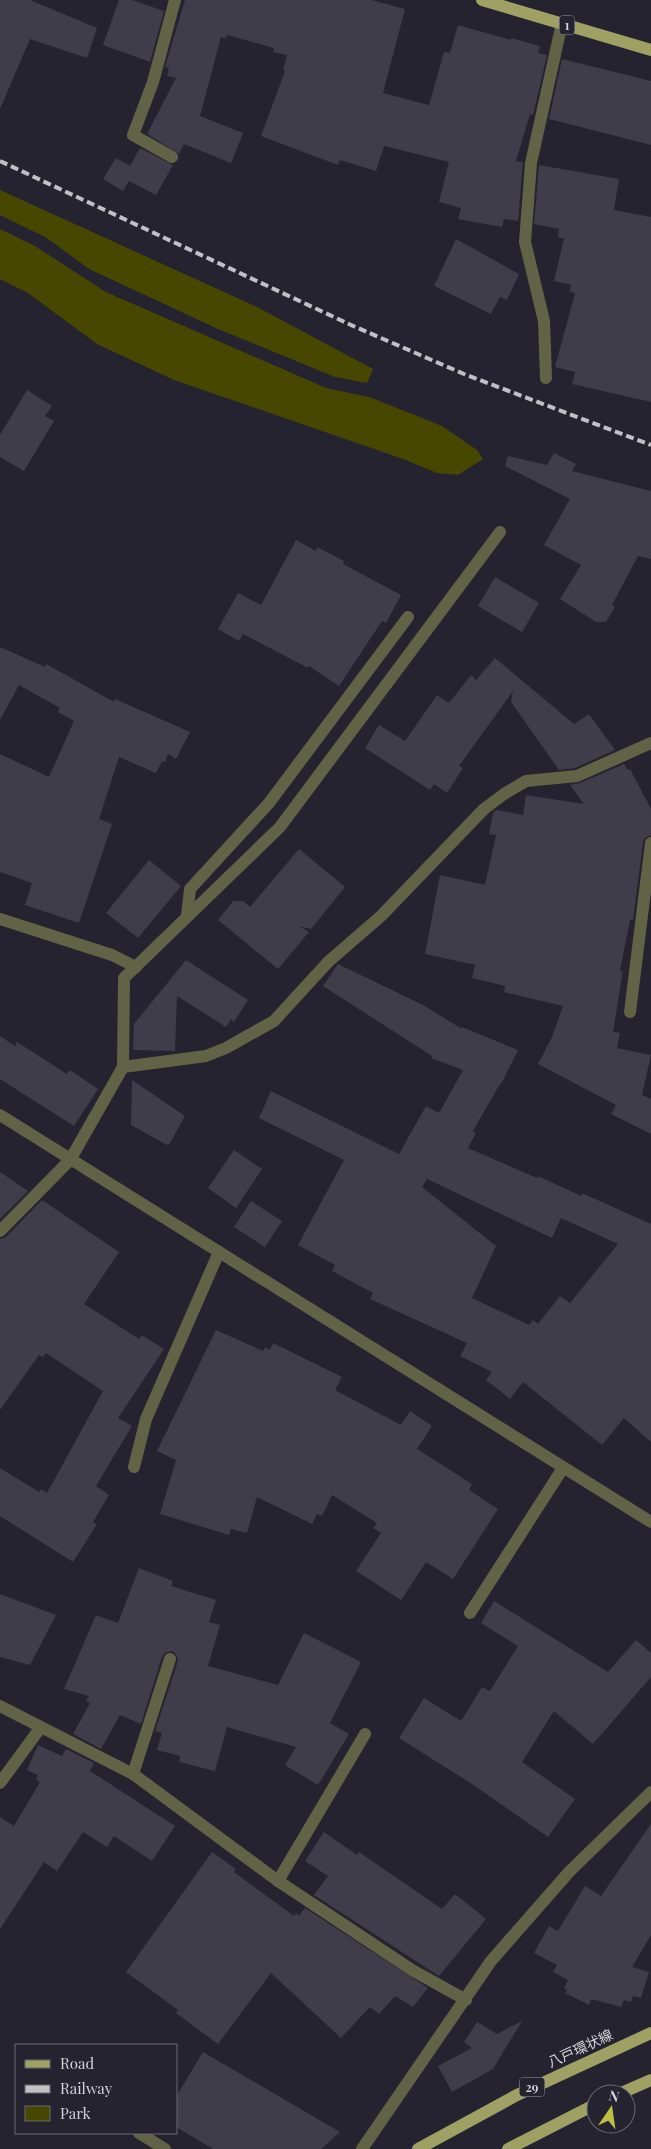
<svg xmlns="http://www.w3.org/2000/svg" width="651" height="2149" font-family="'Playfair Display','Noto Sans JP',serif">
	<rect width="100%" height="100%" fill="#25232f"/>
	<!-- green -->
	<g fill="#474700">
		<path d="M 0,190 L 257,307 L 373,369 L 367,383 L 335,377 L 218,329 L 89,269 L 47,238 L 0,215 Z"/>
		<path d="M 0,229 L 35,246 L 106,292 L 326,388 L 369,397 L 442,426 L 477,450 L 483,459 L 458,475 L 437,473 L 406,460 L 174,380 L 97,344 L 28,293 L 0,279 Z"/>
	</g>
	<!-- building -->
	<g fill="#3f3d49" fill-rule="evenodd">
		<path d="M 0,0 L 30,0 L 97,28 L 87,58 L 30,39 L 0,109 Z"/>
		<path d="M 119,0 L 132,0 L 164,11 L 150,62 L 103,45 Z"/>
		<path d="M 185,0 L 371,0 L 405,9 L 383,93 L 429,105 L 444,52 L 450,53 L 458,25 L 511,40 L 511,38 L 540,46 L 538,53 L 547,55 L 533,115 L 530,114 L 516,161 L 523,162 L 518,221 L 504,219 L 502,227 L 458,219 L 461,208 L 439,202 L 449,162 L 384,146 L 376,171 L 340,160 L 338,165 L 261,136 L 285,71 L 283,70 L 287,55 L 273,52 L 274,48 L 227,35 L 226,39 L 221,37 L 200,116 L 243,133 L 231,163 L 184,144 L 179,154 L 147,134 L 176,78 L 167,76 L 169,68 L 165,67 Z"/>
		<path d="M 562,59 L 651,81 L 651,145 L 549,119 Z"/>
		<path d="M 140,148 L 173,165 L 156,195 L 129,181 L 123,191 L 103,179 L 116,158 L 130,166 Z"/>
		<path d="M 539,165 L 619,179 L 614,210 L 651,217 L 651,402 L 572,384 L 575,372 L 555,367 L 575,293 L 570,292 L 571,285 L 554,281 L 564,239 L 558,237 L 559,229 L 534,224 Z"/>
		<path d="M 456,239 L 519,274 L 507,300 L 500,297 L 491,314 L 434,286 Z"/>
		<path d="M 27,390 L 52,406 L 45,416 L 54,421 L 24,471 L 0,457 L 0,435 Z"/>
		<path d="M 554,453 L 576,464 L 572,471 L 651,491 L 651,559 L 638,556 L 612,605 L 615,607 L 606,622 L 596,622 L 560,599 L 581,565 L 544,545 L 570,499 L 505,466 L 508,456 L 547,465 Z"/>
		<path d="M 296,540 L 316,551 L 317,547 L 344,561 L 343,564 L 401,595 L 386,623 L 382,621 L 339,686 L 309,666 L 308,668 L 243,634 L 239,641 L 218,629 L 238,593 L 261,605 Z"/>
		<path d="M 495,577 L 539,603 L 522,632 L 478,606 Z"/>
		<path d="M 0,647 L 45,667 L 46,664 L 114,702 L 115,699 L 190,732 L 176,759 L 168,754 L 165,762 L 162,761 L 156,773 L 119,757 L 99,819 L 112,824 L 79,923 L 25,905 L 32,883 L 0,872 L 0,754 L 49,777 L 74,721 L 58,712 L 60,708 L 19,685 L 0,720 Z"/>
		<path d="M 495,658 L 574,724 L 589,714 L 615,750 L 575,768 L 559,770 L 511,702 L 513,691 L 459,766 L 463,768 L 447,793 L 434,784 L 430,790 L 365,748 L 379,725 L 405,741 L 437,695 L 449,703 L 471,675 L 476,680 Z"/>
		<path d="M 624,764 L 628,770 L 630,769 L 651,809 L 651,835 L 645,838 L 643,842 L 633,920 L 630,920 L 620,971 L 623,971 L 613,1032 L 620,1033 L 617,1048 L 651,1055 L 642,1095 L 651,1099 L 651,1134 L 611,1114 L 616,1105 L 538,1064 L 552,1037 L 563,1006 L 504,992 L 505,986 L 472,978 L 475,965 L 425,954 L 440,875 L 485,885 L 496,835 L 489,834 L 493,813 L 496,810 L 523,815 L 526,795 L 584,804 L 570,785 L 580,783 Z"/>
		<path d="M 299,849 L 345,887 L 311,929 L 299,926 L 309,932 L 278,969 L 218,920 L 233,901 L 243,901 L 250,907 Z"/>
		<path d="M 149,860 L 181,886 L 138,938 L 106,913 Z"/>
		<path d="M 186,960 L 248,1000 L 234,1022 L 231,1019 L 226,1027 L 177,996 L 175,1051 L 133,1050 L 134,1024 Z"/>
		<path d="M 338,964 L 423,1005 L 462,1029 L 462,1027 L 518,1050 L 501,1084 L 500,1084 L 473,1131 L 476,1133 L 468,1148 L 537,1178 L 538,1176 L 581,1196 L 582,1193 L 651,1224 L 651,1442 L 624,1418 L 602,1445 L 523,1382 L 510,1399 L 486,1380 L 492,1372 L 460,1356 L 467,1343 L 370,1299 L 373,1293 L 332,1271 L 335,1265 L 298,1245 L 344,1160 L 259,1118 L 271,1091 L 399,1154 L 426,1106 L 439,1113 L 463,1070 L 431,1058 L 432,1056 L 323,986 ZM 427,1179 L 552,1238 L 561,1218 L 618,1244 L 570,1303 L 560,1296 L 538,1324 L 533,1320 L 529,1325 L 472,1298 L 496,1246 L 422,1187 Z"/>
		<path d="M 0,1036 L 15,1046 L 17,1042 L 67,1074 L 70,1070 L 98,1089 L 74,1126 L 0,1079 Z"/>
		<path d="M 132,1080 L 185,1116 L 170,1143 L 167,1145 L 131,1125 Z"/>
		<path d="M 234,1150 L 262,1169 L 236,1208 L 208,1188 Z"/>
		<path d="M 0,1172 L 28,1191 L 0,1219 Z"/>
		<path d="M 42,1200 L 119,1252 L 84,1304 L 139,1339 L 142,1335 L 164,1349 L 118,1418 L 132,1426 L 96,1486 L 109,1495 L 93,1522 L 97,1524 L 73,1562 L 0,1516 L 0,1468 L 39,1492 L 41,1489 L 47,1493 L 103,1391 L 46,1353 L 43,1357 L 39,1355 L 0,1410 L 0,1239 L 6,1237 Z"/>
		<path d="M 251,1201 L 282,1221 L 265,1247 L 234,1227 Z"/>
		<path d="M 216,1330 L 263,1351 L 265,1347 L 270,1350 L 273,1343 L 342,1377 L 335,1390 L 401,1425 L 410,1411 L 432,1426 L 417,1449 L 472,1484 L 469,1490 L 498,1509 L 453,1579 L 426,1562 L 401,1600 L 356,1571 L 381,1533 L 373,1528 L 377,1523 L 332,1495 L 322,1516 L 317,1514 L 312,1524 L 257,1497 L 247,1533 L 231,1529 L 229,1535 L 160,1514 L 176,1460 L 157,1451 Z"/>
		<path d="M 139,1568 L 173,1581 L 171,1586 L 216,1600 L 209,1622 L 220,1625 L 208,1666 L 278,1685 L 304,1633 L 361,1662 L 330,1723 L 349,1734 L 318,1785 L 285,1765 L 296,1747 L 227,1727 L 215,1771 L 179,1762 L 180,1756 L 157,1750 L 162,1733 L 155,1731 L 178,1661 L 176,1654 L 172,1651 L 165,1653 L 162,1657 L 141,1724 L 120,1715 L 101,1749 L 73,1734 L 90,1703 L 86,1701 L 89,1696 L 64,1689 L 96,1615 L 118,1623 Z"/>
		<path d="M 0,1594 L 56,1615 L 30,1665 L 0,1657 Z"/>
		<path d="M 494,1601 L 608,1672 L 636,1640 L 651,1653 L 651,1677 L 593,1744 L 554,1711 L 522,1762 L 575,1799 L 548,1837 L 472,1784 L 399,1738 L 424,1698 L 461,1721 L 482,1687 L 490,1691 L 518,1646 L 481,1623 Z"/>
		<path d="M 38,1745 L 62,1756 L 66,1749 L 94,1763 L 90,1771 L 175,1826 L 152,1861 L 114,1836 L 107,1847 L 83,1832 L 57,1871 L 44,1862 L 0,1929 L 0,1817 L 14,1826 L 40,1782 L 36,1780 L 38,1775 L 27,1770 Z"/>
		<path d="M 651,1824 L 651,1935 L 632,1967 L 649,1972 L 641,1998 L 633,1996 L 631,2002 L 624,2000 L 621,2007 L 591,1999 L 589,2005 L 565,1993 L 567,1990 L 564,1988 L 568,1980 L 553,1972 L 557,1965 L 534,1953 L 549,1926 L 558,1931 L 585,1886 L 601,1896 Z"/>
		<path d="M 324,1832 L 357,1855 L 359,1852 L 442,1909 L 455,1894 L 486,1919 L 439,1976 L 314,1895 L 328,1876 L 305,1861 Z"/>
		<path d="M 212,1852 L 236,1869 L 234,1872 L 294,1916 L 296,1913 L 299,1916 L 305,1908 L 428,1988 L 413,2007 L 395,1996 L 379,2014 L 370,2007 L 341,2038 L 271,1973 L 218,2044 L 176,2013 L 178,2010 L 126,1972 Z"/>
		<path d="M 522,2021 L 493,2069 L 452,2092 L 438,2066 L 472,2048 L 464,2042 L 477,2022 L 497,2034 Z"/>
		<path d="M 203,2052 L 340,2132 L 321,2149 L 213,2149 L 176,2127 L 176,2097 Z"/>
	</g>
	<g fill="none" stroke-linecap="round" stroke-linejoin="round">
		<!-- service -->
		<path stroke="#616346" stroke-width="12" d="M 187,915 L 190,889 L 269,803 L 408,617"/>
		<!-- minor -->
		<g stroke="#616346" stroke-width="12">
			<path d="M 172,157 L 133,135 L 153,82 L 175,0"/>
			<path d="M 546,378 L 544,321 L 525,242 L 531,163 L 562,23"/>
			<path d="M 0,919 L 112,955 L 136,967"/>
			<path d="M 630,1012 L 651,843"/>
			<path d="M 123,1067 L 206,1056 L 226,1048 L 274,1021 L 328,962 L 381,916 L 484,809 L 504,794 L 526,781 L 577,776 L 651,743"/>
			<path d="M 0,1231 L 70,1160 L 123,1067 L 124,978 L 280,827 L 500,532"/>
			<path d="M 134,1467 L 146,1419 L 219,1252"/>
			<path d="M 470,1613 L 563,1468"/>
			<path d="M 0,1706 L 133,1774 L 278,1881 L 412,1970 L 466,2000"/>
			<path d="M 133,1774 L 170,1659"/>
			<path d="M 0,1783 L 41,1727"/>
			<path d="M 278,1881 L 365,1734"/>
			<path d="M 139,2133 L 165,2149"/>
			<path d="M 362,2149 L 491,1961 L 569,1872 L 651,1792"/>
		</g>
		<!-- tertiary -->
		<path stroke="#616346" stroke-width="12" d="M 0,1115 L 651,1522"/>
		<!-- primary -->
		<g stroke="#9ea064" stroke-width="12">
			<path d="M 482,0 L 651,50"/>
			<path d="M 619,2094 L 651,2080"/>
			<path d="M 418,2149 L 517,2095 L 651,2033"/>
			<path d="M 508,2149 L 596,2104"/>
		</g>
		<!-- rail -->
		<path stroke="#c1c0c7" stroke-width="4" stroke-dasharray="8 4" stroke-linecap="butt" d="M 0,161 L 351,325 L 464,374 L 651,445"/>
	</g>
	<g text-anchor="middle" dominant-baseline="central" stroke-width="4.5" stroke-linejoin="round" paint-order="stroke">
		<!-- shield labels -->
		<g fill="#25232f" stroke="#a09ea7" stroke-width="1">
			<rect x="559.5" y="15.5" width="15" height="19" rx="4"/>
			<rect x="519.5" y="2077.5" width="25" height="19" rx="4"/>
		</g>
		<g font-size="12" font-weight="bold" fill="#d4d3da">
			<text x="567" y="25">1</text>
			<text x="532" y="2087">29</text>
		</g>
		<!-- street labels -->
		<g font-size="14" fill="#d4d3da" stroke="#25232f">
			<text transform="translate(580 2048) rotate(-25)">八戸環状線</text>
		</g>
	</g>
	<!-- legend -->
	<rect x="15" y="2044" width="162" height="90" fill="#25232f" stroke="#6b6973"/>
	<rect x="25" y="2060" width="25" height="8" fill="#9ea064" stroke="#6b6973"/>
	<text x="60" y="2069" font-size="15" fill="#d4d3da">Road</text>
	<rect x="25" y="2085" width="25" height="8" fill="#c1c0c7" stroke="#6b6973"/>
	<text x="60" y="2094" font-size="15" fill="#d4d3da">Railway</text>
	<rect x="25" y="2106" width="25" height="15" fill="#474700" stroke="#6b6973"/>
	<text x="60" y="2119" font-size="15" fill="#d4d3da">Park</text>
	<!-- north arrow -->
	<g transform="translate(611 2109) rotate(13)"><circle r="24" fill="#25232f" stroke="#6b6973"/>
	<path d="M0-4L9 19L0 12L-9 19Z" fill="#bdbf43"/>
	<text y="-8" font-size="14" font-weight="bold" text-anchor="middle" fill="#d4d3da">N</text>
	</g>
</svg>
